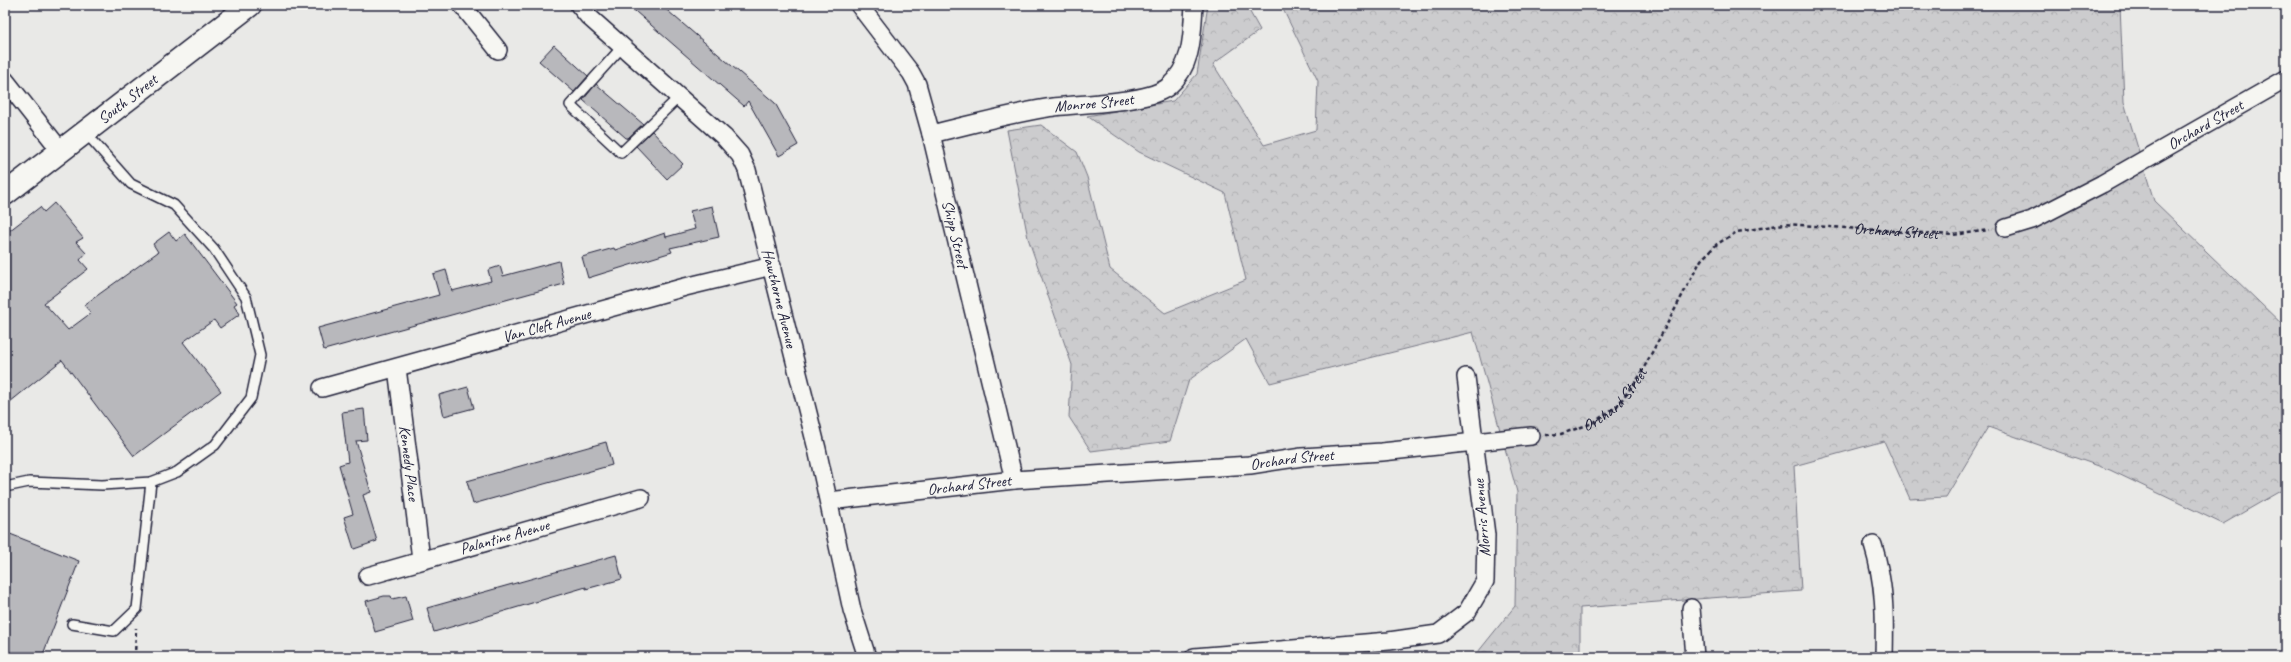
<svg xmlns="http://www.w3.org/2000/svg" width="2291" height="662" font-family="Caveat,sans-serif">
	<defs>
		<pattern id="forest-crowns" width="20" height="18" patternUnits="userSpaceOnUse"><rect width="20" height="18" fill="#ccccce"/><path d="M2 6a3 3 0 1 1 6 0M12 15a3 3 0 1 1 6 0" fill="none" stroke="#afafb2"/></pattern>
	</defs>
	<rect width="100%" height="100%" fill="#e9e9e7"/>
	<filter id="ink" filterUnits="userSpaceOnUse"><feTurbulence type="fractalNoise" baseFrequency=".025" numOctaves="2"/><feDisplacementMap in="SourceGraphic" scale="8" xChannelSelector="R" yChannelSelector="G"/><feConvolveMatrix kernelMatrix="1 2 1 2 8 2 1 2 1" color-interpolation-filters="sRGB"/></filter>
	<g filter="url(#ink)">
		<!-- forest -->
		<path fill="url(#forest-crowns)" stroke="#777784" d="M 1208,5 L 1246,5 L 1260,30 L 1213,64 L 1264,145 L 1316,130 L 1318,81 L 1281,5 L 2120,5 L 2124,102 L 2154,201 L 2286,328 L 2286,495 L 2282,490 L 2223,524 L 2110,470 L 1988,427 L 1946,497 L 1910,499 L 1884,441 L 1794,466 L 1801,591 L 1580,608 L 1580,657 L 1474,657 L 1515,606 L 1517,492 L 1473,332 L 1270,383 L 1246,339 L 1189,380 L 1170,441 L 1091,451 L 1069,417 L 1072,365 L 1028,238 L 1007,130 L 1041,125 L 1077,152 L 1087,177 L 1110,269 L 1165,313 L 1246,280 L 1225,193 L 1139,152 L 1087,116 L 1173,101 L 1197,74 Z"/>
		<!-- building -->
		<g fill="#b8b8bc" stroke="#22223b">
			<path d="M 628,5 L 661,5 L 775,103 L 798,145 L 779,156 L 748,101 L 744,106 Z"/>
			<path d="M 554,45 L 588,76 L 574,92 L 539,61 Z"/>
			<path d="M 596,84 L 643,124 L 628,138 L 626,138 L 583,100 Z"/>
			<path d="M 652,131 L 683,164 L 667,179 L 636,146 Z"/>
			<path d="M 54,203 L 83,238 L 76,242 L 86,253 L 80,260 L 88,269 L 44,303 L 68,330 L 91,313 L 84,305 L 158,252 L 153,244 L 169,232 L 176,241 L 185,234 L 237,303 L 234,305 L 240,314 L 220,328 L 214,320 L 183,342 L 221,391 L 134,456 L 62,360 L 5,406 L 5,234 L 40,207 L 44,212 Z"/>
			<path d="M 712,206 L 719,237 L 670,248 L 672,252 L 588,278 L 582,257 L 614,248 L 615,250 L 665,233 L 666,237 L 695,229 L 690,211 Z"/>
			<path d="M 559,261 L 564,284 L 324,350 L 318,328 L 439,295 L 433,274 L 446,270 L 452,291 L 491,281 L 488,270 L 500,266 L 503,276 Z"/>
			<path d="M 468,387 L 474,408 L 444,416 L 439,395 Z"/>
			<path d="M 364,409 L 367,440 L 356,441 L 371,492 L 363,495 L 377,541 L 354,549 L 344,517 L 353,514 L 339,465 L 348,462 L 342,412 Z"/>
			<path d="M 606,442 L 612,465 L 473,504 L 467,481 Z"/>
			<path d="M 5,532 L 79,561 L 42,657 L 5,657 Z"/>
			<path d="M 616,555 L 622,579 L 586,589 L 586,587 L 434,632 L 427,608 Z"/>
			<path d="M 384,596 L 391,596 L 392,599 L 406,596 L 413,621 L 375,632 L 366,601 Z"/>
		</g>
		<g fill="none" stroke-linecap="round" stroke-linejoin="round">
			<defs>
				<g id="lane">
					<path d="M 622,47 L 570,105 L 621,153 L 679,97"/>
					<path d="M 5,487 L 29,482 L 102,485 L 151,482 L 177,472 L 215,445 L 251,398 L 260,355 L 246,297 L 214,249 L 174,205 L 131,184 L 85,132"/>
					<path d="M 72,624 L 114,631 L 137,609 L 151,482"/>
				</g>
				<g id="street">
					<path d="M 462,5 L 498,50"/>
					<path id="s2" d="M 579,5 L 589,17 L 724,137 L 740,155 L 747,170 L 817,449 L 852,610 L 867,657"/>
					<path id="s3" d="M 859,5 L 911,73 L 917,84 L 931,134 L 1014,480"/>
					<path d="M 5,80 L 61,151"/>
					<path id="s4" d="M 931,134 C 970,125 1008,114 1047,108 C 1076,103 1149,104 1169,86 C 1193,65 1192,35 1194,5"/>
					<path id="s5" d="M 2006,228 L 2032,220 L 2102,184 L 2286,79"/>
					<path id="s6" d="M 397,368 L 421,559"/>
					<path id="s7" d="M 322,388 L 685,287 L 772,266"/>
					<path id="s8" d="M 829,501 L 1014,480 L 1250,465 L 1302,457 L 1382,452 L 1531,436"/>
					<path d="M 1873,545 C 1885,584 1885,616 1884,657"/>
					<path id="s9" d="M 368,576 L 641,498"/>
					<path d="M 1691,608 L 1695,657"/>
					<path d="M 1194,657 L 1389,641 L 1438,634 L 1467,612 L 1485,581 L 1486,535 L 1466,377"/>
				</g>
				<g id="secondary">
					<path id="s10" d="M 5,194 L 250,5"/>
				</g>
			</defs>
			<!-- lane casing -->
			<use href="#lane" stroke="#22223b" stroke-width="12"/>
			<!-- street casing -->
			<use href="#street" stroke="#22223b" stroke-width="20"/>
			<!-- secondary casing -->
			<use href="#secondary" stroke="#22223b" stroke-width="25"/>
			<!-- path -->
			<g stroke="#22223b" stroke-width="2.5" stroke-dasharray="4 3" stroke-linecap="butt">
				<path id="s1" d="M 1546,435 L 1561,434 L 1593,423 L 1617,406 L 1639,377 L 1701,260 L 1717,244 L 1737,232 L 1784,224 L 1953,235 L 1989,230"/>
				<path d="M 135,657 L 136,628"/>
			</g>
			<!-- lane -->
			<use href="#lane" stroke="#f6f6f2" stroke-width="9"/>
			<!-- street -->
			<use href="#street" stroke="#f6f6f2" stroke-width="17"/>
			<!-- secondary -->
			<use href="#secondary" stroke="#f6f6f2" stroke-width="22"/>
		</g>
	</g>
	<g text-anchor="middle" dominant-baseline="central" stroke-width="3" stroke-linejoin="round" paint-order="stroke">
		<!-- street labels -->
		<g font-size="16" fill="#22223b" stroke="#f6f6f2">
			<text stroke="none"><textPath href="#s10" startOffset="155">South Street</textPath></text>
			<text stroke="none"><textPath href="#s4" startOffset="166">Monroe Street</textPath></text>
			<text stroke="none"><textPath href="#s5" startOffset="225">Orchard Street</textPath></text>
			<text stroke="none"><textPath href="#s1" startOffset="453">Orchard Street</textPath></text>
			<text stroke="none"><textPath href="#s3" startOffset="253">Shipp Street</textPath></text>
			<text stroke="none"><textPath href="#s2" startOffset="369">Hawthorne Avenue</textPath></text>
			<text stroke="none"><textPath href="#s7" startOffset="233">Van Cleft Avenue</textPath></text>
			<text stroke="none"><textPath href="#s1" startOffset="81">Orchard Street</textPath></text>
			<text stroke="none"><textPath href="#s8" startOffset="465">Orchard Street</textPath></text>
			<text stroke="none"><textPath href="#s6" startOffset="96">Kennedy Place</textPath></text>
			<text stroke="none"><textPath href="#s8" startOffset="141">Orchard Street</textPath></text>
			<text transform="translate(1482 518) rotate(-95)">Morris Avenue</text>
			<text stroke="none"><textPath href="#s9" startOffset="142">Palantine Avenue</textPath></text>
		</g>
	</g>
	<!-- margin -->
	<rect width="2291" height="662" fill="none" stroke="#f6f6f2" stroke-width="20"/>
	<rect x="10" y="10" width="2271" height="642" fill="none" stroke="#22223b" stroke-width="1.5" filter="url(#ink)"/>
</svg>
